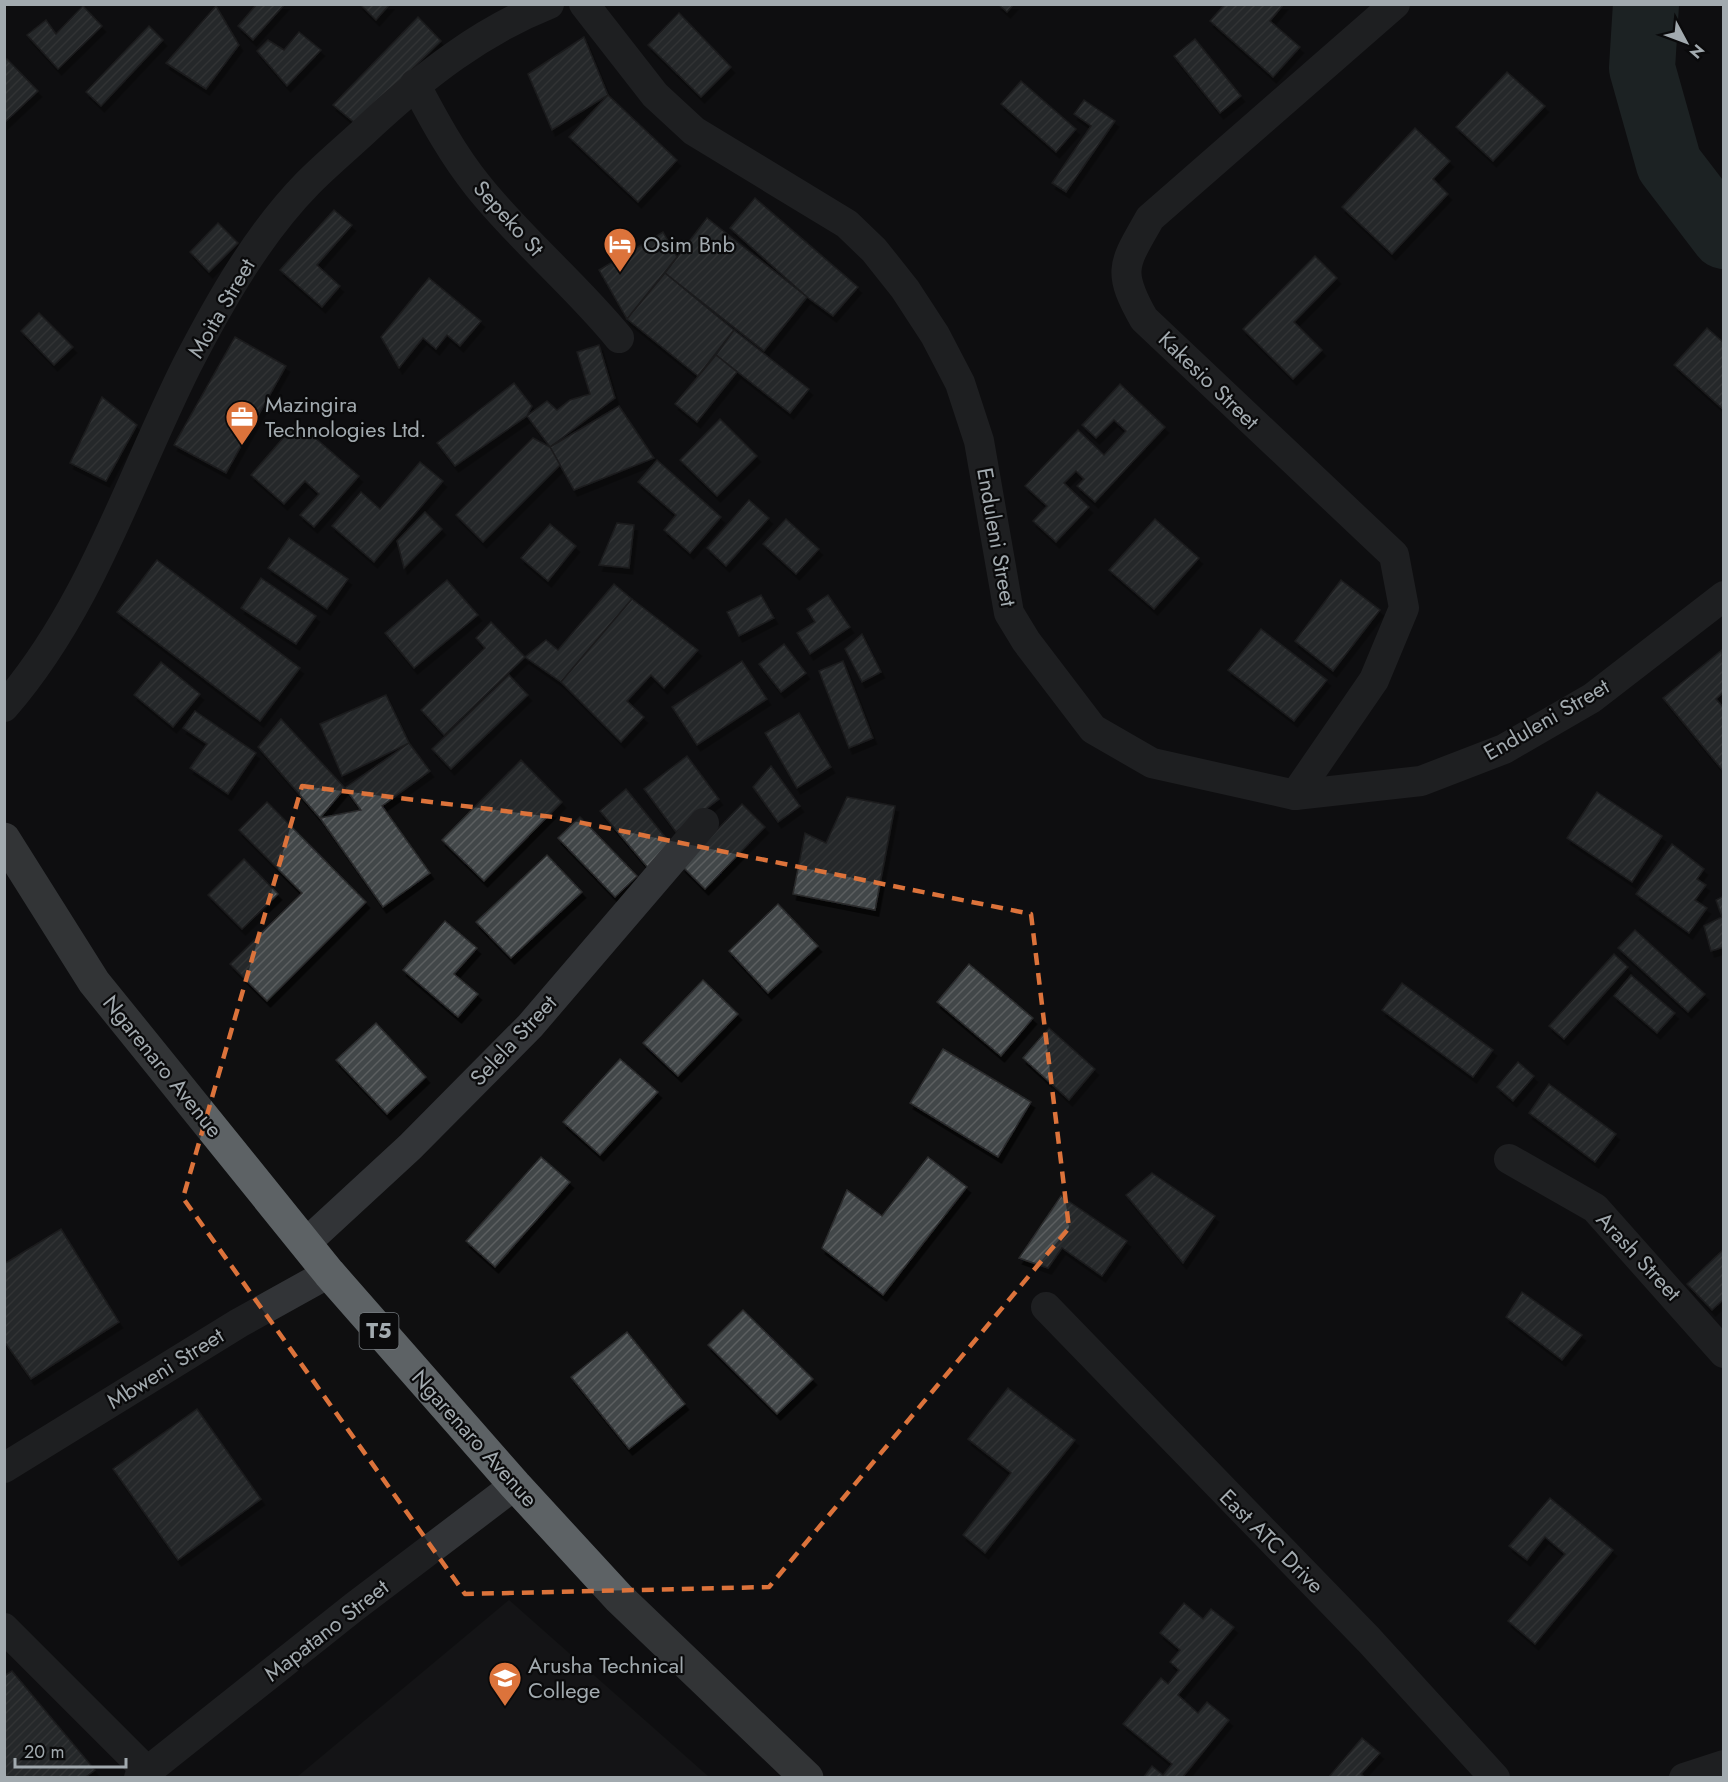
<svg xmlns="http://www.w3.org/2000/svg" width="1728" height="1782" font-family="Jost,sans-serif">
	<defs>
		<pattern id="building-hatch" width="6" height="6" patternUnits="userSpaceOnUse" patternTransform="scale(1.5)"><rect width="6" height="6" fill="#434648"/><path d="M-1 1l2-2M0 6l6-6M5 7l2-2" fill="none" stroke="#5b5e60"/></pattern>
		<filter id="shadow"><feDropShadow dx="3.5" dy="6" stdDeviation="0" flood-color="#0009"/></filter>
	</defs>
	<rect width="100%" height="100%" fill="#0f0f10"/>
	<!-- built -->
	<path fill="#1b1c1d" d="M 509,1600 L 709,1777 L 297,1777 Z"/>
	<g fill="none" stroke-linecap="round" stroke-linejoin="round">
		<!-- river -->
		<path stroke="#2e3a3b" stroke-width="66" d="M 1646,4 L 1642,68 L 1669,164 L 1724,236"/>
	</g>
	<!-- building -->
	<g fill="url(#building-hatch)" stroke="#292a2c" stroke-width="1.5" filter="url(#shadow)">
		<path d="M 257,4 L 285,4 L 253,40 L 238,26 Z"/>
		<path d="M 360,4 L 390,4 L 376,20 Z"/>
		<path d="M 998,4 L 1014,4 L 1007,12 Z"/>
		<path d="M 1225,4 L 1284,4 L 1270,21 L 1300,47 L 1273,77 L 1210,21 Z"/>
		<path d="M 83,6 L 102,26 L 58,69 L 27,35 L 46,20 L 56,34 Z"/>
		<path d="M 216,6 L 239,45 L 206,89 L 166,63 Z"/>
		<path d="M 679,13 L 731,67 L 701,97 L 648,45 Z"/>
		<path d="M 418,17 L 441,41 L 356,124 L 333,105 Z"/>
		<path d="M 149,26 L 163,40 L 101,106 L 86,92 Z"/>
		<path d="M 299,32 L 321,50 L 287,86 L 257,51 L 268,40 L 284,50 Z"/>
		<path d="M 584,37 L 608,95 L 552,130 L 528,74 Z"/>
		<path d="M 1195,39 L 1241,96 L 1220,113 L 1174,56 Z"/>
		<path d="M 7,59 L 38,91 L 4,123 L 4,61 Z"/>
		<path d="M 1507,72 L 1545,106 L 1493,161 L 1456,127 Z"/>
		<path d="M 1021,81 L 1076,129 L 1056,152 L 1001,104 Z"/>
		<path d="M 608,95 L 677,160 L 638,202 L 569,137 Z"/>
		<path d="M 1084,100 L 1115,121 L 1066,192 L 1052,183 L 1091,126 L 1074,114 Z"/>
		<path d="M 1415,128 L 1450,161 L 1433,179 L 1448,194 L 1392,254 L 1342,207 Z"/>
		<path d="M 755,198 L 858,287 L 833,316 L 807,297 L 730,228 Z"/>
		<path d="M 334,210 L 352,225 L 317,265 L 340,286 L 322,307 L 280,270 Z"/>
		<path d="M 707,218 L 807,297 L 764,351 L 665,273 Z"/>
		<path d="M 218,223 L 238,243 L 209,272 L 190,252 Z"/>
		<path d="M 663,232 L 677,257 L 627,319 L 599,270 Z"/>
		<path d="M 1315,256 L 1337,278 L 1294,322 L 1322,350 L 1293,379 L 1243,329 Z"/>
		<path d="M 665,273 L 734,330 L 698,376 L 627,319 Z"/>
		<path d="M 429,278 L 481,321 L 460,346 L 447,335 L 436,349 L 423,338 L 399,368 L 381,337 Z"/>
		<path d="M 39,313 L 73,347 L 54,365 L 21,331 Z"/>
		<path d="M 1707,328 L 1724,343 L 1724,410 L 1674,365 Z"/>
		<path d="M 734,330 L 809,389 L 790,413 L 716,355 Z"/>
		<path d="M 235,337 L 286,366 L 226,473 L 174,445 Z"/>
		<path d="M 599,345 L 615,398 L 550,447 L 527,416 L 547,401 L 557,410 L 570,400 L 590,394 L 577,352 Z"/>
		<path d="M 716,355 L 737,372 L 697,422 L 675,404 Z"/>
		<path d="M 514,383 L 532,406 L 527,416 L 455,466 L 437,443 Z"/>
		<path d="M 1120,384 L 1165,427 L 1095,502 L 1077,486 L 1084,479 L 1076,471 L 1064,483 L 1089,507 L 1056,542 L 1033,521 L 1047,506 L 1025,486 L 1078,430 L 1104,455 L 1126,431 L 1114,420 L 1096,438 L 1082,425 Z"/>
		<path d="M 102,397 L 137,425 L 106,481 L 70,463 Z"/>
		<path d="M 619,406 L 654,458 L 574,490 L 550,447 Z"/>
		<path d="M 720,419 L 757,456 L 717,496 L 680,460 Z"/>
		<path d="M 297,422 L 359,476 L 314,527 L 300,515 L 319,494 L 305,481 L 284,504 L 251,475 Z"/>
		<path d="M 533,438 L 550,447 L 560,465 L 483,542 L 456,515 Z"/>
		<path d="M 657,460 L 721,517 L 690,553 L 664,530 L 676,515 L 638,482 Z"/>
		<path d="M 420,462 L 443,481 L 374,562 L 332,526 L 361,492 L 380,509 Z"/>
		<path d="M 749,500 L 769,518 L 726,566 L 707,548 Z"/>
		<path d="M 425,512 L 442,529 L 404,568 L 397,541 Z"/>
		<path d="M 786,519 L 819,549 L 796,574 L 763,544 Z"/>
		<path d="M 1155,519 L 1199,558 L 1154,609 L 1109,570 Z"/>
		<path d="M 617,523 L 634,525 L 629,568 L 599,565 Z"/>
		<path d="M 550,524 L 576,546 L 548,581 L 521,558 Z"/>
		<path d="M 289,538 L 348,579 L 327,609 L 268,568 Z"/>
		<path d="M 157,560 L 300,668 L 260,721 L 117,612 Z"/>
		<path d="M 261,578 L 316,616 L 296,644 L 241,608 Z"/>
		<path d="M 447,580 L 478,615 L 414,668 L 385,633 Z"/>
		<path d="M 1341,580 L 1380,610 L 1333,671 L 1295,641 Z"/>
		<path d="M 614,584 L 632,599 L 561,682 L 525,657 L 546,640 L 558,650 Z"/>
		<path d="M 761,595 L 774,618 L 739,636 L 727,612 Z"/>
		<path d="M 828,595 L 850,627 L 810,654 L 797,633 L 815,622 L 807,609 Z"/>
		<path d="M 632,599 L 698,650 L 664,688 L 651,675 L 627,701 L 644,717 L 621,742 L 561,682 Z"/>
		<path d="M 491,622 L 525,657 L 444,735 L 421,710 L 485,648 L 476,638 Z"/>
		<path d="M 1261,629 L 1327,680 L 1294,721 L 1228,670 Z"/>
		<path d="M 862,634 L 881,672 L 862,682 L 845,649 Z"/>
		<path d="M 784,644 L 806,673 L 781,692 L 759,664 Z"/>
		<path d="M 1722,650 L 1724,692 L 1716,699 L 1724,708 L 1724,772 L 1663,698 Z"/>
		<path d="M 742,661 L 767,699 L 697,745 L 672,707 Z"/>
		<path d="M 843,661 L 873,738 L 849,748 L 819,671 Z"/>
		<path d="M 161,662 L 200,694 L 173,727 L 134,695 Z"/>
		<path d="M 509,675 L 528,695 L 451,769 L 432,749 Z"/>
		<path d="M 386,695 L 409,743 L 342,776 L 320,724 Z"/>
		<path d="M 195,711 L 256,753 L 228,794 L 190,768 L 207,744 L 183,728 Z"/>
		<path d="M 799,713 L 831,767 L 797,788 L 765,733 Z"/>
		<path d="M 281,719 L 345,788 L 320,818 L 258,747 Z"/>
		<path d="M 409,743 L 430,771 L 382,806 L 430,873 L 383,907 L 320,818 L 361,810 L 345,788 Z"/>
		<path d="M 687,756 L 719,799 L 676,832 L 644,789 Z"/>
		<path d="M 521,760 L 562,802 L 484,881 L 442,840 Z"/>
		<path d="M 771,766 L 800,806 L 778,822 L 753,787 Z"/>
		<path d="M 626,789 L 674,848 L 649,869 L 600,811 Z"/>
		<path d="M 1597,792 L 1662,836 L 1632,882 L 1567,838 Z"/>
		<path d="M 847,797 L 895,806 L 875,910 L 793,894 L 805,833 L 826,843 Z"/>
		<path d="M 267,802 L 366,902 L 267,1001 L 230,964 L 302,893 L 239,830 Z"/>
		<path d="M 742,804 L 765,827 L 705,889 L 682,866 Z"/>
		<path d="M 580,817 L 637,876 L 615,897 L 558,838 Z"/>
		<path d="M 1672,844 L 1704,869 L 1697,879 L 1706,885 L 1695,900 L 1707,908 L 1689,933 L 1636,894 Z"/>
		<path d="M 547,855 L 582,892 L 511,958 L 476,922 Z"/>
		<path d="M 244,859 L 278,894 L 242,929 L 208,895 Z"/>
		<path d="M 1724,896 L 1724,947 L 1711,951 L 1704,926 L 1722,917 L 1716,900 Z"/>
		<path d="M 778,904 L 818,946 L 768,993 L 729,951 Z"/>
		<path d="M 445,921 L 477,948 L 454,974 L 478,994 L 458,1017 L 403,970 Z"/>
		<path d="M 1635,930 L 1705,994 L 1688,1012 L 1618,948 Z"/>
		<path d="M 1614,954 L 1628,967 L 1564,1039 L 1549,1026 Z"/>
		<path d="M 969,964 L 1033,1018 L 1001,1056 L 937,1002 Z"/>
		<path d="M 1631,975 L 1675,1013 L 1657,1033 L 1614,996 Z"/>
		<path d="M 703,980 L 738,1014 L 678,1076 L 643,1043 Z"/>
		<path d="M 1402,983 L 1493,1050 L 1473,1077 L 1382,1010 Z"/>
		<path d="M 376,1023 L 426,1077 L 387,1114 L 336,1060 Z"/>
		<path d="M 1049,1028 L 1095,1069 L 1069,1100 L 1023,1058 Z"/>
		<path d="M 943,1049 L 1031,1102 L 998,1157 L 910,1103 Z"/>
		<path d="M 620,1059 L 658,1092 L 600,1155 L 563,1122 Z"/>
		<path d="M 1518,1062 L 1534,1076 L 1513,1101 L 1497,1087 Z"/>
		<path d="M 1549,1084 L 1616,1134 L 1595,1162 L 1529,1113 Z"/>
		<path d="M 541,1157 L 570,1182 L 495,1267 L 466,1241 Z"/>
		<path d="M 928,1157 L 967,1187 L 883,1295 L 822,1248 L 847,1190 L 882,1216 Z"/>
		<path d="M 1152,1173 L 1215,1216 L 1183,1263 L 1126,1195 Z"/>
		<path d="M 1061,1196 L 1127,1241 L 1102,1276 L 1062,1248 L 1048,1268 L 1019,1258 Z"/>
		<path d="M 61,1229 L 119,1322 L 31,1379 L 4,1341 L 4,1264 Z"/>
		<path d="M 1724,1249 L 1724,1299 L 1712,1310 L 1687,1284 Z"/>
		<path d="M 1522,1292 L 1582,1335 L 1562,1360 L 1506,1317 Z"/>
		<path d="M 743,1310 L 813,1379 L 777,1414 L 708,1345 Z"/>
		<path d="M 627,1332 L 685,1404 L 629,1449 L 571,1377 Z"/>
		<path d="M 1008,1388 L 1075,1440 L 985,1553 L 963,1535 L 1011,1473 L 968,1439 Z"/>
		<path d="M 197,1409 L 261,1499 L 178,1560 L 113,1469 Z"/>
		<path d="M 1550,1498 L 1613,1550 L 1535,1644 L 1508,1621 L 1565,1554 L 1545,1537 L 1527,1560 L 1509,1546 Z"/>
		<path d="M 1184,1603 L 1203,1619 L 1211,1609 L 1234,1627 L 1178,1695 L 1198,1713 L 1207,1702 L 1229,1720 L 1182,1778 L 1143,1778 L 1152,1766 L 1163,1775 L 1172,1764 L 1123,1724 L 1161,1678 L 1168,1684 L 1179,1670 L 1170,1662 L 1180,1650 L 1160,1633 Z"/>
		<path d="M 12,1671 L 95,1770 L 84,1778 L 4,1778 L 4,1676 Z"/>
		<path d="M 1362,1738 L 1380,1753 L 1361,1774 L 1365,1778 L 1328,1778 Z"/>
	</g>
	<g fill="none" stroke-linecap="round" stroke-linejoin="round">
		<!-- street -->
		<g stroke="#323437" stroke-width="30">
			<path d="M 584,4 L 655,95 L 694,131 L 847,224 L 874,250 L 905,289 L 935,335 L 960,383 L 979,441 L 1009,613 L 1026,641 L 1093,729 L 1152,763 L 1295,795 L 1421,781 L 1504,749 L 1592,698 L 1724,596"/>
			<path d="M 415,84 C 434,120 453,155 478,186 C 521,240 576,285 619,338"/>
			<path d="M 4,707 C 90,608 129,481 187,365 C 220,301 258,234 308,183 C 329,162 351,144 372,124 C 425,75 481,31 549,4"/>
			<path d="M 1295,795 L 1374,680 L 1404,608 L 1394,555 L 1144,319 C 1116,270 1124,264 1150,218 L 1395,4"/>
			<path d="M 1509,1159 L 1595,1208 L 1724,1353"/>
			<path d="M 307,1242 L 410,1147 L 530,1026 L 704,823"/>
			<path d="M 1046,1307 L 1369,1640 L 1495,1778"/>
			<path d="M 4,1468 L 239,1323 L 329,1273"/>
			<path d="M 4,1628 L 147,1771"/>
			<path d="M 139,1778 L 354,1607 L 515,1485"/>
			<path d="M 1684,1778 L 1724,1765"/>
		</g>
		<!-- highway -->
		<path stroke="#5d6265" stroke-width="33" d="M 4,839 L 94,982 L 329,1273 L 515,1485 L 619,1598 L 807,1778"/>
	</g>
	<!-- marked area -->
	<path d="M0 0H1728V1782H0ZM 302,786 L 553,817 L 1031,914 L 1069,1228 L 769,1587 L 465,1594 L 183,1198 Z" fill="#0f0f10" fill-opacity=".55" fill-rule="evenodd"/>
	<path fill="none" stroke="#dc733b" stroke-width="4.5" stroke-dasharray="12 8" stroke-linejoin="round" d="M 302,786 L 553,817 L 1031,914 L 1069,1228 L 769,1587 L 465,1594 L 183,1198 Z"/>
	<!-- icons -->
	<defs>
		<symbol id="hotel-pin" viewBox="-11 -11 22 30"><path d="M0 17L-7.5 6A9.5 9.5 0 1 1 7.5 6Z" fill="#dc733b" stroke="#0a0a0b"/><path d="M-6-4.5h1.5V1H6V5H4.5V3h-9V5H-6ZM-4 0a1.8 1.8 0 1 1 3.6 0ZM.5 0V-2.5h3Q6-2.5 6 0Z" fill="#fff"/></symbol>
		<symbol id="office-pin" viewBox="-11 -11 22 30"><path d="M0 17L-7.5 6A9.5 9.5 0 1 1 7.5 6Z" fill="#dc733b" stroke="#0a0a0b"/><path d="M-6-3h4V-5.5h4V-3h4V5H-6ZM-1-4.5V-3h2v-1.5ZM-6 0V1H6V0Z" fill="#fff"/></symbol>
		<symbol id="university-pin" viewBox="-11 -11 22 30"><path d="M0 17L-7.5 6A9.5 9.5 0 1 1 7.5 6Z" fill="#dc733b" stroke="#0a0a0b"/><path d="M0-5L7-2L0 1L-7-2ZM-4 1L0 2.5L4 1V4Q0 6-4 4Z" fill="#fff"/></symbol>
	</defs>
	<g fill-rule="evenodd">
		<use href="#hotel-pin" x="601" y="225" width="38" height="52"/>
		<use href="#office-pin" x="223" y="398" width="38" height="52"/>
		<use href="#university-pin" x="486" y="1659" width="38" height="52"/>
	</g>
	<g text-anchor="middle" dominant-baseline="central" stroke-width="4.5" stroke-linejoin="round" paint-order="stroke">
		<!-- shield labels -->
		<rect fill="#0a0a0b" stroke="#747a7e" stroke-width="1.5" x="359.5" y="1313" width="39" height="36" rx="4.5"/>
		<g font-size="21" font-weight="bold" fill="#a2aaaf">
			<text x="379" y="1331">T5</text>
		</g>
		<!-- street labels -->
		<g font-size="22" fill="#a2aaaf" stroke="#0a0a0b">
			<text transform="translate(509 218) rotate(48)">Sepeko St</text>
			<text transform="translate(221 308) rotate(-60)">Moita Street</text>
			<text transform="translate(1209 380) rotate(44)">Kakesio Street</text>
			<text transform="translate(997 537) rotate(80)">Enduleni Street</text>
			<text transform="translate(1546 719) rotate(-30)">Enduleni Street</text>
			<text transform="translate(513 1040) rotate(-47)">Selela Street</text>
			<text transform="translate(163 1066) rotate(51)">Ngarenaro Avenue</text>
			<text transform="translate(1639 1256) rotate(47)">Arash Street</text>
			<text transform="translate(165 1368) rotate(-32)">Mbweni Street</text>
			<text transform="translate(475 1438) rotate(48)">Ngarenaro Avenue</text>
			<text transform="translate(1272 1541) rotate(45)">East ATC Drive</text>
			<text transform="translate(326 1630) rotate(-38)">Mapatano Street</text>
		</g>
		<!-- poi labels -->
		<g font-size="22" fill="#a2aaaf" stroke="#0a0a0b" text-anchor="start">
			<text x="643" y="244">Osim Bnb</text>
			<text x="265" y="404">Mazingira<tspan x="265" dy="25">Technologies Ltd.</tspan></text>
			<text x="528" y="1665">Arusha Technical<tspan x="528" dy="25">College</tspan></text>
		</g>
	</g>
	<!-- border -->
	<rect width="1728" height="1782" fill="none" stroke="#a2aaaf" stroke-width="12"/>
	<!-- north arrow -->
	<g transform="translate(1686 42) rotate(131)" stroke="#0a0a0b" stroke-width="4.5" paint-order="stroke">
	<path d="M0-4.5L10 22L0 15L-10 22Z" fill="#a2aaaf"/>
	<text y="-9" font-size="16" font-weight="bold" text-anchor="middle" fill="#a2aaaf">N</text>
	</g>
	<!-- scale -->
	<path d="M15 1758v9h111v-9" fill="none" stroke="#a2aaaf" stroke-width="3"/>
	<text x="24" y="1758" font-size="18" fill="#a2aaaf" stroke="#0a0a0b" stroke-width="4.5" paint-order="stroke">20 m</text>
</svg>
